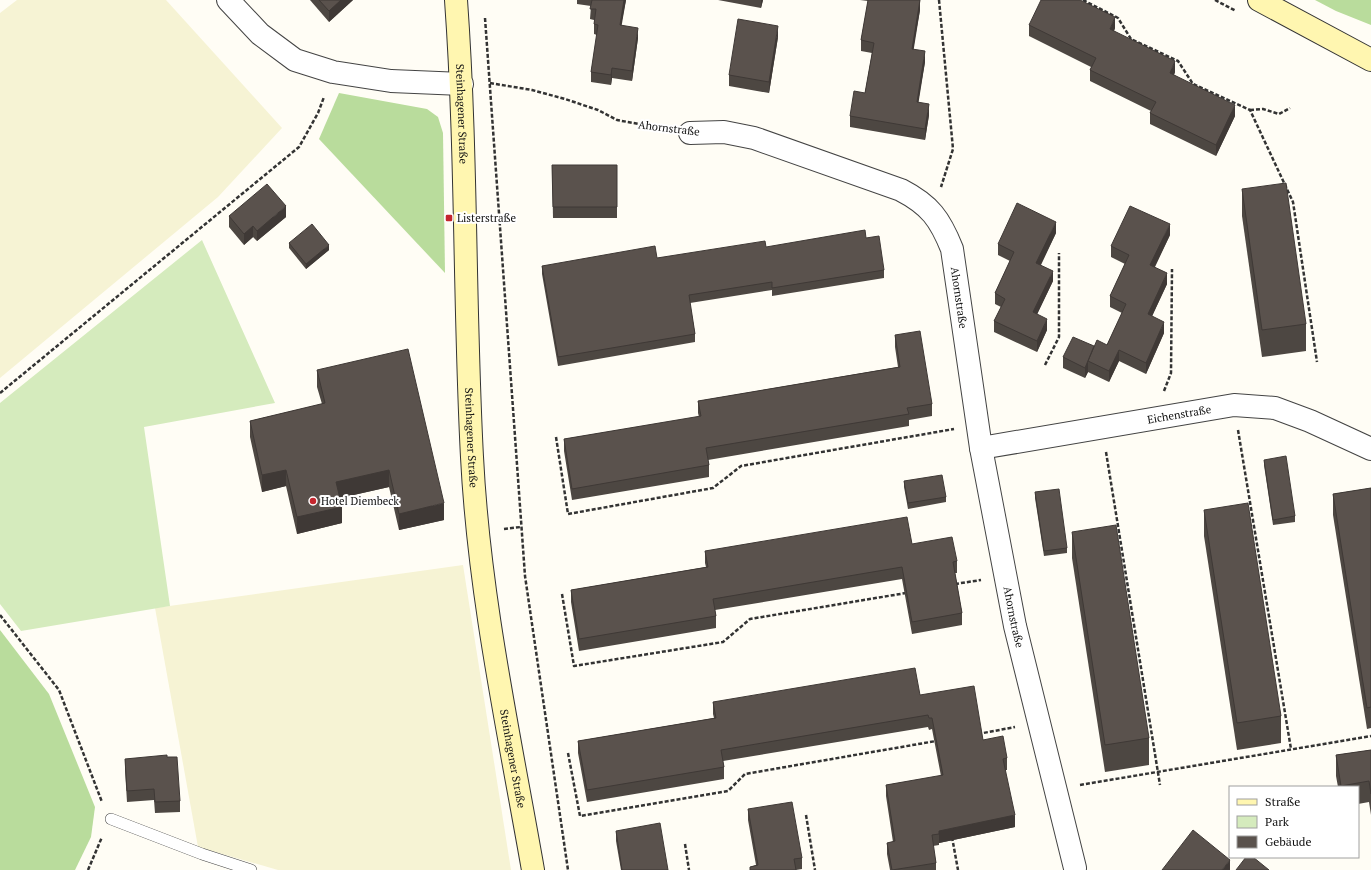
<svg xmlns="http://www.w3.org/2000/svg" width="1371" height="870" font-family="'PT Serif',serif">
	<rect width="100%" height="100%" fill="#fffdf5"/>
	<!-- farmland -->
	<g fill="#f6f3d4">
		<path d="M 17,0 L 166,0 L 282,128 L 218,197 L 0,378 L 0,13 Z"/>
		<path d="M 463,565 L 511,870 L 278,870 L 198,847 L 155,608 Z"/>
	</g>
	<!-- green -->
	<path fill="#d5ebbd" d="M 202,240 L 275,403 L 144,427 L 170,606 L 21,631 L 0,604 L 0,403 Z"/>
	<!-- forest -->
	<g fill="#b9dc9c">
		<path d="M 1315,0 L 1371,0 L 1371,25 L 1336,11 Z"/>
		<path d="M 339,93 L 427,109 L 438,117 L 443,133 L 445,273 L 319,139 Z"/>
		<path d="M 0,630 L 49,694 L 95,807 L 91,837 L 75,870 L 0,870 Z"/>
	</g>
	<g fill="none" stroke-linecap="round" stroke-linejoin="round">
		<defs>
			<path id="service" d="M 111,819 L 202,854 L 251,870"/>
			<g id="minor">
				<path d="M 228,0 L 260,34 L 295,60 L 333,72 L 391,81 L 462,84"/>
				<path id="s1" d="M 690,133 L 724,132 L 754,138 L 901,190 C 930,205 940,219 952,249 L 981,448 L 1015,626 L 1075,868"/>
				<path id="s2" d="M 981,448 L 1234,405 L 1275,408 L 1310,421 L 1371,449"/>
			</g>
			<g id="secondary">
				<path id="s3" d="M 456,0 C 467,152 464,305 472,457 C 479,596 509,733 533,870"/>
				<path d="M 1259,0 L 1371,60"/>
			</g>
		</defs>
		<!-- service casing -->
		<use href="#service" stroke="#444" stroke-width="12"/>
		<!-- minor casing -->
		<use href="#minor" stroke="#444" stroke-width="24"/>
		<!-- secondary casing -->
		<use href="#secondary" stroke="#333" stroke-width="24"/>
		<!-- path -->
		<g stroke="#333" stroke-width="2.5" stroke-dasharray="4 2" stroke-linecap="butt">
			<path d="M 939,0 L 953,149 L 941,187"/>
			<path d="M 1083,0 L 1118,18 L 1131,39 L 1178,61 L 1193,84 L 1250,110 L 1293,202 L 1317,362"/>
			<path d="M 1215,0 L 1236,11"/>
			<path d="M 485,18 L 525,576 L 568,870"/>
			<path d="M 490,83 L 532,90 L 565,99 L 598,110 L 617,120 L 666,129"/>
			<path d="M 1250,110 L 1263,109 L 1279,114 L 1290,108"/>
			<path d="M 1045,365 L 1059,337 L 1059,253"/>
			<path d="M 1164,391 L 1171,373 L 1172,269"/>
			<path d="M 0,393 L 299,147 L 318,113 L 324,97"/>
			<path d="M 1238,430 L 1291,749"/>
			<path d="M 556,437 L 568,514 L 713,488 L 741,466 L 954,429"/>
			<path d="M 1106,452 L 1160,785"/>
			<path d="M 504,529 L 521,527"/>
			<path d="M 955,584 L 981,580"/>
			<path d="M 562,594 L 574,666 L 723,642 L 750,619 L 906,593"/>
			<path d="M 0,615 L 59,690 L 102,802"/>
			<path d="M 978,734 L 1015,727"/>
			<path d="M 568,753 L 580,816 L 728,791 L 745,774 L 936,741"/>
			<path d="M 1080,785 L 1371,736"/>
			<path d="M 806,815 L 815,870"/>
			<path d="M 952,837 L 958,870"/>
			<path d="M 685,844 L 689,870"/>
			<path d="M 88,870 L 102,837"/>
		</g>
		<!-- service -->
		<use href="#service" stroke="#fff" stroke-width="11"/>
		<!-- minor -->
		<use href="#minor" stroke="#fff" stroke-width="22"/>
		<!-- secondary -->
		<use href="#secondary" stroke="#fff6b0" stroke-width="22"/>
	</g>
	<!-- wall -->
	<g fill="#4d4742">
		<path d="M 310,0 L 353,0 L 329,22 Z"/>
		<path d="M 577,0 L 626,0 L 621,25 L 638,38 L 632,81 L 612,78 L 611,85 L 591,82 L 591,72 L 597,35 L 594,34 L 594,20 L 590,19 L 591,6 L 577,4 Z"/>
		<path d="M 718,0 L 763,0 L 761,8 Z"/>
		<path d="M 860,0 L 920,0 L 920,10 L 913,49 L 925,62 L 918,102 L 929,115 L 925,140 L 850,127 L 850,116 L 865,93 L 872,53 L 861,51 L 861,40 L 868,1 Z"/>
		<path d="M 1029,25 L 1115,28 L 1114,31 L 1175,72 L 1174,75 L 1235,116 L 1216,156 L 1150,124 L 1150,113 L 1151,111 L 1090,81 L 1090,70 L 1091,67 L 1029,36 Z"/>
		<path d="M 778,37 L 769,93 L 729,86 L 729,75 Z"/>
		<path d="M 552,165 L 617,165 L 617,218 L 553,218 Z"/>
		<path d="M 1242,189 L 1306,324 L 1306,351 L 1262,357 L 1242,216 Z"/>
		<path d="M 229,216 L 286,217 L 257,241 L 253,237 L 244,245 L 229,227 Z"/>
		<path d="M 1056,233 L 1041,265 L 1053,281 L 1037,314 L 1047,330 L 1037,352 L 994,332 L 994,321 L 1001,307 L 995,304 L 995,293 L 1010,261 L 998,255 L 998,244 Z"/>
		<path d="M 1170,235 L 1155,267 L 1167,284 L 1152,316 L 1164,333 L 1146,374 L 1119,361 L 1109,382 L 1088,372 L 1085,378 L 1063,368 L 1063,357 L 1094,346 L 1107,345 L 1122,313 L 1110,307 L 1110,296 L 1125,264 L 1111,257 L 1111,246 Z"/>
		<path d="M 866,238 L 884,270 L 884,278 L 772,296 L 772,290 L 690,303 L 695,334 L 695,342 L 558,366 L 542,274 L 542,266 L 657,258 Z"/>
		<path d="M 289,243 L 329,250 L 306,269 L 289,248 Z"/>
		<path d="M 895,335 L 932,404 L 932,416 L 909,420 L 909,426 L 708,460 L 709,465 L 709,477 L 572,500 L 564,451 L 564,439 L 699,417 L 698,413 L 698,401 L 898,367 L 895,347 Z"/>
		<path d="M 317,370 L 444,520 L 399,530 L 389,487 L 340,498 L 342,523 L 297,534 L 286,486 L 262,492 L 250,437 L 250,421 L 322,404 L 317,387 Z"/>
		<path d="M 1264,460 L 1295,516 L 1295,522 L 1273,525 L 1264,465 Z"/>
		<path d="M 904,481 L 946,497 L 946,502 L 908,509 L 904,487 Z"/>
		<path d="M 1371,488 L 1371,728 L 1367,729 L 1333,515 L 1333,494 Z"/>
		<path d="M 1035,492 L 1067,548 L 1067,553 L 1044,556 L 1035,498 Z"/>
		<path d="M 1204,510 L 1281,716 L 1281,743 L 1237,750 L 1204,536 Z"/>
		<path d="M 1072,532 L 1149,738 L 1149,765 L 1105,772 L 1072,558 Z"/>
		<path d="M 912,544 L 957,561 L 957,573 L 955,573 L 962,613 L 962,625 L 912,634 L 902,579 L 715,610 L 716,616 L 716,628 L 579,651 L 571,602 L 571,590 L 706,567 L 705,563 L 705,551 Z"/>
		<path d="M 920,695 L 983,740 L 1007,758 L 1007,770 L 1005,770 L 1015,827 L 939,843 L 939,845 L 933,846 L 936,863 L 936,870 L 890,870 L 887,854 L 887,843 L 893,842 L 886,796 L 886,785 L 941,776 L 932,729 L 929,730 L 928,727 L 723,761 L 724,767 L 724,779 L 587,802 L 578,753 L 578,741 L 714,718 L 713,714 L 713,702 Z"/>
		<path d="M 1371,750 L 1371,815 L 1369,802 L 1358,804 L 1358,787 L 1338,787 L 1336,776 L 1336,755 Z"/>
		<path d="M 167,757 L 180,801 L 180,812 L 155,813 L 154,800 L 127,802 L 125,770 L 125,759 Z"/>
		<path d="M 748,809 L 802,858 L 802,869 L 796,870 L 750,870 L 750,867 L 756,865 L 748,820 Z"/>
		<path d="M 616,831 L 668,870 L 621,870 L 616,841 Z"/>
	</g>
	<!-- shaded-wall -->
	<g fill="#3f3936">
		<path d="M 341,0 L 353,0 L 329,22 L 329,11 Z"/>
		<path d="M 624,0 L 626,0 L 620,35 L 620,25 Z"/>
		<path d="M 761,0 L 763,0 L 761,8 Z"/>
		<path d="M 920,0 L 920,10 L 912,60 L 912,49 Z"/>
		<path d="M 1115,17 L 1115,28 L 1110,40 L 1110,29 Z"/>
		<path d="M 778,26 L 778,37 L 769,93 L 769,82 Z"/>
		<path d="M 638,28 L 638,38 L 632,81 L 632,71 Z"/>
		<path d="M 925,51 L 925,62 L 917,112 L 917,102 Z"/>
		<path d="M 1175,61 L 1175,72 L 1170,84 L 1170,73 Z"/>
		<path d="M 612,68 L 612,78 L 611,85 L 611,75 Z"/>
		<path d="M 929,104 L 929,115 L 925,140 L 925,129 Z"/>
		<path d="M 1235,105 L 1235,116 L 1216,156 L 1216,145 Z"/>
		<path d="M 286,206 L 286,217 L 257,241 L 257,231 Z"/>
		<path d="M 1056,222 L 1056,233 L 1036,274 L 1036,263 Z"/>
		<path d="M 1170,224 L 1170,235 L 1150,276 L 1150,265 Z"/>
		<path d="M 253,226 L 253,237 L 244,245 L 244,234 Z"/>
		<path d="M 329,245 L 329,250 L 306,269 L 306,264 Z"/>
		<path d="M 1053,271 L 1053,281 L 1033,323 L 1033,312 Z"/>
		<path d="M 1167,273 L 1167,284 L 1148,325 L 1148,314 Z"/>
		<path d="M 1047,319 L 1047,330 L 1037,352 L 1037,341 Z"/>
		<path d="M 1164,322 L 1164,333 L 1146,374 L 1146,363 Z"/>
		<path d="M 1094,346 L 1088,361 L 1088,372 L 1085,378 L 1085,368 Z"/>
		<path d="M 1119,350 L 1119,361 L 1109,382 L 1109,371 Z"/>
		<path d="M 286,470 L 286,486 L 262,492 L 262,475 Z"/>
		<path d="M 389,470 L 389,487 L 336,499 L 336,482 Z"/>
		<path d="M 444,503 L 444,520 L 399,530 L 399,514 Z"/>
		<path d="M 342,507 L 342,523 L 297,534 L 297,517 Z"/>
		<path d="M 1015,815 L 1015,827 L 939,843 L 939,831 Z"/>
		<path d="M 1230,860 L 1230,870 L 1222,870 Z"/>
	</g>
	<!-- building -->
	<g fill="#5a524d" stroke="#3f3936">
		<path d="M 319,0 L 341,0 L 329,11 Z"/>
		<path d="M 592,0 L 624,0 L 620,25 L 638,28 L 632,71 L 612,68 L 611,75 L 591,72 L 598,25 L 594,24 L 596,9 L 590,9 Z"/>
		<path d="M 868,0 L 920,0 L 912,49 L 925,51 L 917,102 L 929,104 L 925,129 L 850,116 L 854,91 L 865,93 L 874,43 L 861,40 Z"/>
		<path d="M 1041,0 L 1080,0 L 1115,17 L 1110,29 L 1175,61 L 1170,73 L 1235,105 L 1216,145 L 1150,113 L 1156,102 L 1090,70 L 1096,58 L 1029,25 Z"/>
		<path d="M 738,19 L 778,26 L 769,82 L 729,75 Z"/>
		<path d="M 552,165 L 617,165 L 617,207 L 553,207 Z"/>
		<path d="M 1286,183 L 1306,324 L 1262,330 L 1242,189 Z"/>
		<path d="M 267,184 L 286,206 L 257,231 L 253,226 L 244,234 L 229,216 Z"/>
		<path d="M 1017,203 L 1056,222 L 1036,263 L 1053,271 L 1033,312 L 1047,319 L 1037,341 L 994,321 L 1005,299 L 995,293 L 1014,252 L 998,244 Z"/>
		<path d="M 1130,206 L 1170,224 L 1150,265 L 1167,273 L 1148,314 L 1164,322 L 1146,363 L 1119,350 L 1109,371 L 1088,361 L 1097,340 L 1107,345 L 1126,304 L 1110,296 L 1129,255 L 1111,246 Z"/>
		<path d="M 312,224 L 329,245 L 306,264 L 289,243 Z"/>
		<path d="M 865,230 L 866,238 L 879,236 L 884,270 L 772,288 L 772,282 L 689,295 L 695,334 L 558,357 L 542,266 L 655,246 L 657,258 L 765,241 L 766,247 Z"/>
		<path d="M 920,331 L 932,404 L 907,408 L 909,414 L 706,448 L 709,465 L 572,489 L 564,439 L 701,416 L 698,401 L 900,367 L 895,335 Z"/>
		<path d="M 1073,337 L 1094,346 L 1085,368 L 1063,357 Z"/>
		<path d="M 408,349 L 444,503 L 399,514 L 389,470 L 336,482 L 342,507 L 297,517 L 286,470 L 262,475 L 250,421 L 325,403 L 317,370 Z"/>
		<path d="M 1286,456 L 1295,516 L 1273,520 L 1264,460 Z"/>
		<path d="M 942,475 L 946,497 L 908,503 L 904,481 Z"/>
		<path d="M 1371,488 L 1371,707 L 1367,708 L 1333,494 Z"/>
		<path d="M 1059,489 L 1067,548 L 1044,551 L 1035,492 Z"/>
		<path d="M 1248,503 L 1281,716 L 1237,723 L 1204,510 Z"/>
		<path d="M 907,517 L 912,544 L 952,537 L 957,561 L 953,562 L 962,613 L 912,622 L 902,567 L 713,599 L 716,616 L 579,639 L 571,590 L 708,567 L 705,551 Z"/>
		<path d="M 1116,525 L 1149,738 L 1105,745 L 1072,532 Z"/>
		<path d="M 915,668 L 920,695 L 974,686 L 983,740 L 1003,736 L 1007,758 L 1003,759 L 1015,815 L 939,831 L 939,834 L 932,835 L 936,863 L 892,870 L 887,843 L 895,841 L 886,785 L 943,775 L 932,718 L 929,718 L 928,715 L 721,750 L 724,767 L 587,790 L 578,741 L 716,718 L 713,702 Z"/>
		<path d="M 1371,750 L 1371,794 L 1369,781 L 1341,786 L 1336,755 Z"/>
		<path d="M 167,755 L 167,757 L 177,757 L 180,801 L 155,802 L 154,789 L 127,791 L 125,759 Z"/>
		<path d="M 792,802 L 802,858 L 794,859 L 796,870 L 750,870 L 750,867 L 758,865 L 748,809 Z"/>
		<path d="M 660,823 L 668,870 L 622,870 L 616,831 Z"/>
		<path d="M 1193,830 L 1230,860 L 1222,870 L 1162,870 Z"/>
		<path d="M 1246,857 L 1253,857 L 1269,870 L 1236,870 Z"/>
	</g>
	<!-- markers -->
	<g fill="#c4262e" stroke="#fff" stroke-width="1.5">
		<rect x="445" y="214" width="8" height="8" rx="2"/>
		<circle cx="313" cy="501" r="4"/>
	</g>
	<g text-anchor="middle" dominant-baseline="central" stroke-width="4" stroke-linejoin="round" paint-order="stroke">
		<!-- street labels -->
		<g font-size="11" fill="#111" stroke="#fff">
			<text stroke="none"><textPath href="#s3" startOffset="114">Steinhagener Straße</textPath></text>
			<text transform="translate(669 128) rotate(7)">Ahornstraße</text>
			<text stroke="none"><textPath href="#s1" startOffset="350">Ahornstraße</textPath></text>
			<text stroke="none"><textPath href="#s2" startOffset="201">Eichenstraße</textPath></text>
			<text stroke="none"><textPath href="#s3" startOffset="438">Steinhagener Straße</textPath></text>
			<text stroke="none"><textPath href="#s1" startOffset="674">Ahornstraße</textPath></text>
			<text stroke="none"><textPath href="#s3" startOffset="762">Steinhagener Straße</textPath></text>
		</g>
		<!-- poi labels -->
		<g font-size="11" fill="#111" stroke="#fff" text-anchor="start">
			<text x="457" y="218">Listerstraße</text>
			<text x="321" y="501">Hotel Diembeck</text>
		</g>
	</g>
	<!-- legend -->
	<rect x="1229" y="786" width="130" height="72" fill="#ffffff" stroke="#a0a0a0"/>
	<rect x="1237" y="799" width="20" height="6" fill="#fff6b0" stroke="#a0a0a0"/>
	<text x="1265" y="806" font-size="12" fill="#111111">Straße</text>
	<rect x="1237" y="816" width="20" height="12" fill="#d5ebbd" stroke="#a0a0a0"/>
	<text x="1265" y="826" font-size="12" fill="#111111">Park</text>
	<rect x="1237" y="836" width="20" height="12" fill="#5a524d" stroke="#a0a0a0"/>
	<text x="1265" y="846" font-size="12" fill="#111111">Gebäude</text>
</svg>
